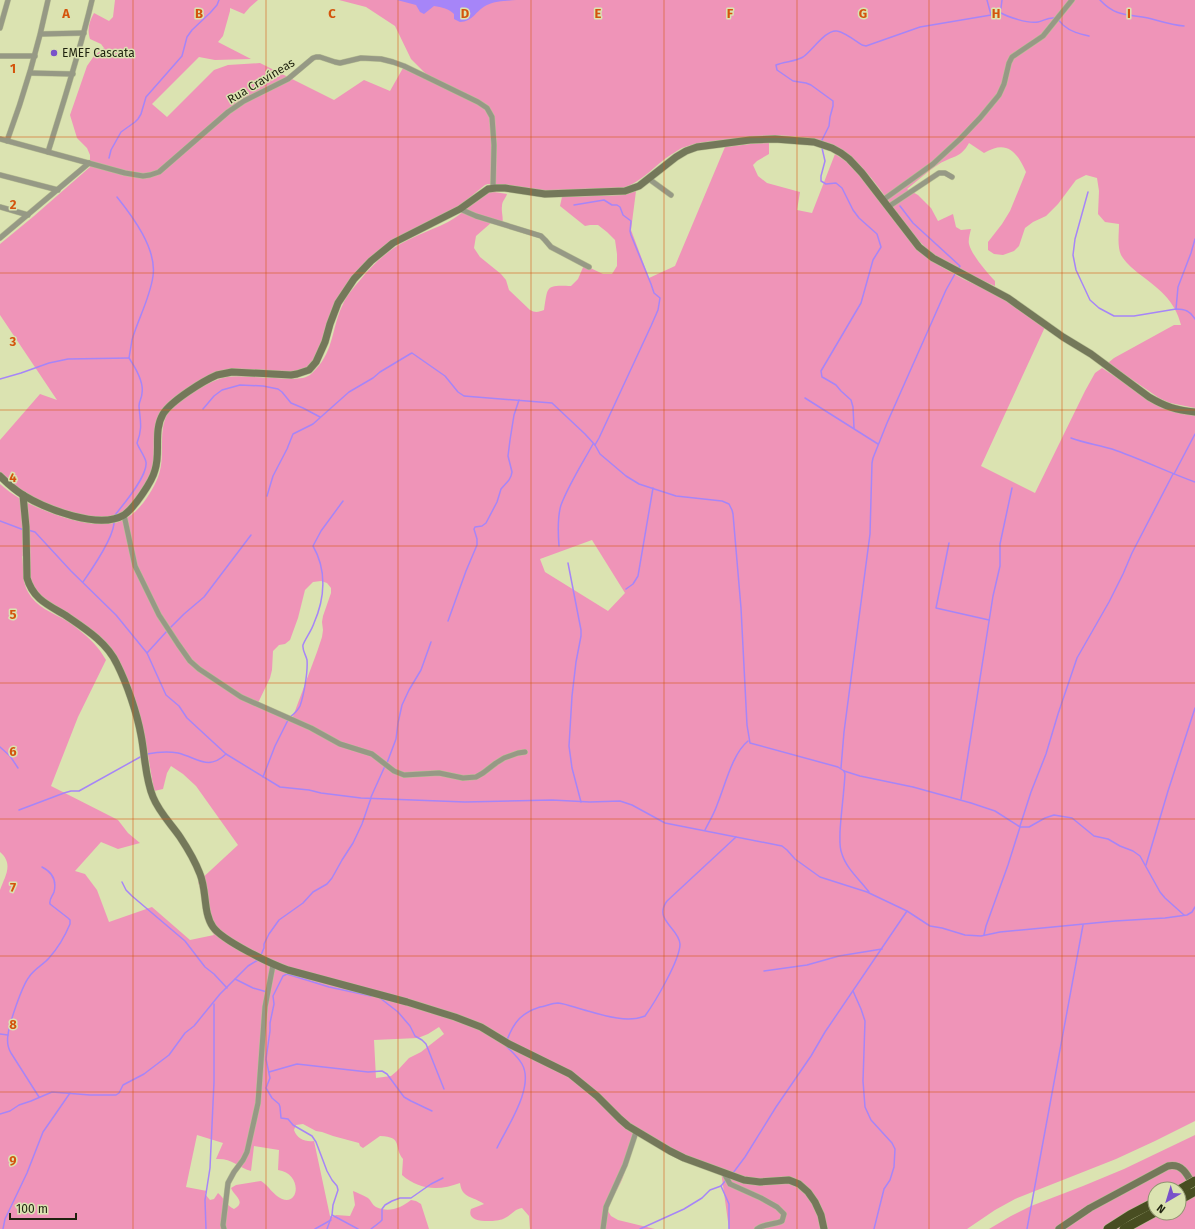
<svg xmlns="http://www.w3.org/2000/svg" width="1195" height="1229" font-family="'Fira Sans',sans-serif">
	<rect width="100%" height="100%" fill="#dbe3b1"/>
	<!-- green -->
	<g fill="#ef94b8" fill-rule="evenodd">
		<path d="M 115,0 L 258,0 L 250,7 L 244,14 L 230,8 L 230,11 L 223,36 L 218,42 L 251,59 L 215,60 L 199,57 L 152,104 L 167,117 L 214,70 L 228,65 L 260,63 L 334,100 L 364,80 L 390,91 L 403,68 L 427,75 L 411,59 L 395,26 L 366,7 L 339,0 L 1195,0 L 1195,408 L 1170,403 L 1159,398 L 1108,363 L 1114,358 L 1174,325 L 1181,325 C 1175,300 1158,288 1138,273 C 1132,268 1125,262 1121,255 C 1117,246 1119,233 1119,224 L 1105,222 L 1098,214 L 1099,191 L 1097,178 L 1086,175 L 1076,180 L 1058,204 L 1046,216 L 1033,222 L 1025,228 L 1019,246 L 1014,251 L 1003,255 L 994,254 L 988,250 L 988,242 L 1002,224 L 1010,211 L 1026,172 C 1017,152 1007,139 984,153 L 969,143 C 961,158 952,156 939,164 C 928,171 917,181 907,189 L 918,195 L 931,208 L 938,221 L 953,214 L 956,227 L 961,230 L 971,229 C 970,233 968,240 969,244 C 971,254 988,274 995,281 L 995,286 C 971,275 943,265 924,246 C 897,219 881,183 851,157 C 820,130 774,135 736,139 C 719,141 701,141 685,147 C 680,148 676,152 672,154 C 655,165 642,182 623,188 L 542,191 L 488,184 L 485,185 L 469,198 L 458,207 L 384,247 L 337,301 L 317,358 L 305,370 L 291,373 L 244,370 L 202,379 L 172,399 L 164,407 L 159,415 L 155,463 L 142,492 L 121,514 L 109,518 L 90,517 L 55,507 L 34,499 L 0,475 L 0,440 L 40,394 L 57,400 L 0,315 L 0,244 L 34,216 L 90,167 L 90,155 L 87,148 L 77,138 L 70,115 L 87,66 L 94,56 L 104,48 L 101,44 L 90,39 C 87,29 89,22 94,13 L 109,21 L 113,17 Z"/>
		<path d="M 769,142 L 769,154 L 757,161 L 753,165 L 758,176 L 767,183 L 800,192 L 797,210 L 812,213 L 835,154 L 847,162 L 861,177 L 886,208 L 903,232 L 920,252 L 940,266 L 963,279 L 1003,297 L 1045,327 L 981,466 L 1035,493 L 1085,391 L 1095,373 L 1102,368 L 1155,403 L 1195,415 L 1195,1121 L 1155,1141 L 1116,1159 L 1015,1199 L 995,1210 L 967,1229 L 729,1229 L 721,1171 L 678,1157 L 635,1131 C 631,1146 629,1163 623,1177 C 619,1188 610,1200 608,1211 L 611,1216 L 618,1220 L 655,1229 L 530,1229 L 529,1216 L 522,1208 C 514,1209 511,1216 503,1219 C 495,1222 465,1224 471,1209 L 484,1204 C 473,1196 462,1199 460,1183 C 439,1191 419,1190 402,1175 L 403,1159 C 393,1147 404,1137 380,1136 L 363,1148 L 360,1146 L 359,1143 L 333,1136 L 322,1132 L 316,1131 L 303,1124 L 296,1125 L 294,1130 C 297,1139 305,1142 314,1141 L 330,1216 L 333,1217 L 336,1215 L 350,1216 L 355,1205 L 353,1191 C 358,1193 363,1195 368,1198 C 371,1200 372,1205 376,1207 C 389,1213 401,1208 411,1200 L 416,1201 L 421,1204 L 429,1229 L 0,1229 L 0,890 C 5,876 14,864 0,852 L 0,484 C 6,489 12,494 19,498 C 42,512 100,534 125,519 C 140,511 152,492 158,477 C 168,453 153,422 176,404 C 189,394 211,380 227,377 C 242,375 260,378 275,378 C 284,379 301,380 308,376 C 311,375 314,371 316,369 C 334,350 332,326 343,304 C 346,296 355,286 361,279 C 368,270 378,260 387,253 C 404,239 428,232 448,222 C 463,214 474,201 488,191 L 507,194 C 506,198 502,201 502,206 C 501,213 504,218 502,225 L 492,222 L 476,236 L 474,248 L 480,257 L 501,274 L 506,280 L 509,290 L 530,310 C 535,313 539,312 544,310 C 548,286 545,285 571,286 L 578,279 L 584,265 L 603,274 L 612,274 L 617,266 L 617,254 L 615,240 L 607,232 L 598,225 L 590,225 L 585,226 L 560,206 L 562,197 L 624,195 L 636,191 L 631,230 L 649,278 L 675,266 L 725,147 ZM 592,540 L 625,593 L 608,611 L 545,572 L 540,559 ZM 22,556 L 28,559 L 32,584 L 38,594 L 52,605 L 118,659 L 138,713 L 147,749 L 154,791 L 163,789 L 167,773 L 171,766 L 183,774 L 196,786 L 238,845 L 198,882 C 203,895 201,911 207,924 C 209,928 212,931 214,935 L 190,940 L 152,907 L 109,922 L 97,890 L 85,874 L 75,871 L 101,842 L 118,849 L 140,843 L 128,833 L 118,820 L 51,786 L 78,717 L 106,660 C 103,656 101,651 97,647 C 89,637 77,628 67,621 C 53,613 36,607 28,592 C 22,582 24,567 22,556 ZM 321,581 L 327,583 L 331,588 L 331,593 L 323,616 L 322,622 L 323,630 L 322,637 L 317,652 L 292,719 L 258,703 L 270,678 L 272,670 L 273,651 L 279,645 L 285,644 L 290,640 L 298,618 L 305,590 L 313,582 ZM 439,1027 L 444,1034 L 421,1052 L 409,1058 L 397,1071 L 391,1076 L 376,1078 L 374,1040 L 418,1038 L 428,1034 ZM 197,1135 L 223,1143 L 216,1159 C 232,1158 237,1167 251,1171 L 254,1146 L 279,1150 L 278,1170 C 302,1173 300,1206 282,1199 C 273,1195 269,1186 261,1181 L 236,1185 L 231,1188 C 234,1196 247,1202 234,1209 C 226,1205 225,1199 218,1193 L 214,1199 L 210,1200 L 205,1194 L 207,1191 L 186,1187 Z"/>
		<path d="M 1195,1135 L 1195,1229 L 989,1229 L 1011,1216 L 1031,1206 L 1083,1186 L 1124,1169 ZM 1155,1189 L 1179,1189 L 1179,1213 L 1155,1213 Z"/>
	</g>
	<!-- water -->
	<path fill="#a685f8" d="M 397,0 L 516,0 C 507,1 495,1 487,5 C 476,10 473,22 460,22 L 454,19 L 454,14 C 449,9 442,7 434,6 L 424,14 L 420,12 L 416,5 Z"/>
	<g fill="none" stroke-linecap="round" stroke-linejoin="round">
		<!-- stream -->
		<g stroke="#a685f8" stroke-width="1.5">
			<path d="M 987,0 L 991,15"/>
			<path d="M 1100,0 C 1116,17 1127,14 1148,18 C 1160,21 1171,25 1184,26"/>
			<path d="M 999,12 C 1008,17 1028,24 1038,22 C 1043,21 1049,17 1054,18 C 1058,18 1061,23 1063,25 C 1071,32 1080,34 1089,36"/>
			<path d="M 821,142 L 829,126 L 830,117 L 833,106 L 833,101 L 811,85 L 806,83 L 793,81 L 777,70 L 776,65 C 785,61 795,62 803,57 C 812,51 826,29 837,31 C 844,32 856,41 862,45 L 866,46 L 920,27 L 997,14 L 1001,8 L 1002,0"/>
			<path d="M 822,148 L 825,161 L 821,176 L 821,181 L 826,184 L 836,183 L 842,188 L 853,210 L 859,218 L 877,234 L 881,247 L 873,260 L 861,303 L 821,371 L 822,377 L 824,378 L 836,385 L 841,391 L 851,400 L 853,407 L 854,428"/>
			<path d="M 109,158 L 111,150 L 121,132 L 135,122 L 138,119 L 141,114 L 146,97 L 182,56 L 187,37 L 192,30 L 210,13 L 217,5 L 219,0"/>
			<path d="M 1088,192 L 1075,239 L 1073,255 L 1076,270 L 1090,300 L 1099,308 L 1114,316 L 1134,316 L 1176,309 C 1185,309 1190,311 1195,319"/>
			<path d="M 574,205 L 604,200 L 612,205 L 617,205 L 620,207 L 623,215 L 631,221 L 630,231 L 631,235 L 651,284 L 654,293 L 660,298 L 658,310 L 651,326 L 599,438 L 595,445"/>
			<path d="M 900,206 L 913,223 L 960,266 L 958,269"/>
			<path d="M 1176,309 L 1178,287 L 1191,253 L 1195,239"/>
			<path d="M 0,379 L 21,373 L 49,363 L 68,359 L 129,358"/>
			<path d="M 805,398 L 878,444"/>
			<path d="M 203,409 L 214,396 L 222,390 L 240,385 L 263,386 L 278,389 L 282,392 L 291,403 L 303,408 L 320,417"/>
			<path d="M 1071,438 C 1084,443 1099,445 1112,449 C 1141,459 1167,472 1195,482"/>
			<path d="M 1174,474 L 1195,434"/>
			<path d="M 267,496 L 273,476 L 287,449 L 293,434 L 313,424 L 349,392 L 373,378 L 380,372 L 410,354 L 412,353 L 445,376 L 458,392 L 464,396 L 552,403 L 585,434 L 595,445 L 600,454 L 626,476 L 639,484 L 676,496 L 722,501 L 729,504 L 732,510 L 733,514 L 741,608 L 747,725 L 750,743 L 838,767 L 844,771 L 860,776 L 913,787 L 971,803 L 995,811 L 1020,827 L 1029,827 L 1045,818 L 1054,815 L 1072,818 L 1094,836 L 1108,839 L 1120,846 L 1133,851 L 1140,856 L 1160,892 L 1165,898 L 1184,915"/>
			<path d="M 115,515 C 123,505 148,476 146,462 C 145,456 139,449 137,443 C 143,428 140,420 139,406 C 139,401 142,398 142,393 C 144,382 135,367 129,358 C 130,352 131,346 132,340 C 138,319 150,298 153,276 C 157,249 133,217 117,197"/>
			<path d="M 0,521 L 24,530"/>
			<path d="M 28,530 L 35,532 L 71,571 L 116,615 L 147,653 L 166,695 L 179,706 L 187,718 L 226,754 L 280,787 L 309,790 L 321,793 L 361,798 L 465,802 L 552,800 L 590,802 L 620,801 L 632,805 L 665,823 L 782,846 L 787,850 L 795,859 L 820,877 L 867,892 L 907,911 L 930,926 L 942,928 L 965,935 L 981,936 L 1000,932 L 1032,929 L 1115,921 L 1165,918 L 1187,915 L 1192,912 L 1195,907"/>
			<path d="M 949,543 L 936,608 L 989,620"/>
			<path d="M 559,546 C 558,533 557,518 561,505 C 569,484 582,464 593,444"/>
			<path d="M 568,563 L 581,630 L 581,636 L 576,662 L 572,696 L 569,746 L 572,768 L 581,802"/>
			<path d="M 83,582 C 92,569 116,535 114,520"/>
			<path d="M 626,589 L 633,584 L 638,576 L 653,488"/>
			<path d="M 448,621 L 466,571 L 477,545 L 477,539 L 474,529 L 475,527 L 482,526 L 486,523 L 497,502 L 501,489 L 509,480 L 511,476 L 512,472 L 508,456 L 510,440 L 514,415 L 519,400"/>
			<path d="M 170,628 L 184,614 L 204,597 L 251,535"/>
			<path d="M 147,653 L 167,631"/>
			<path d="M 290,717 C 294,714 298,710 300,706 C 304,695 308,671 307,660 C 306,655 302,650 303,645 C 305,639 312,630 314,623 C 325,598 327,570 313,546 L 321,531 L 343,501"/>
			<path d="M 0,747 L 10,756 L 18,768"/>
			<path d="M 147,754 C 157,752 168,751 178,753 C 198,758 208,771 226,754"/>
			<path d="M 387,763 L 396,739 L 398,723 L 402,705 L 409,690 L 421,670 L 431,642"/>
			<path d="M 841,768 L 844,732 L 870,534 L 872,463 L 873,458 L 887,423 L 946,290 L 956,272"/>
			<path d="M 844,771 L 845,774 C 844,793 841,813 840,832 C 840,840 839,847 842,854 C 846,868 860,880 869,892"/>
			<path d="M 263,777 L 275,746 L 288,720"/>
			<path d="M 371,797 L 385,766"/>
			<path d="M 961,799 L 993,596 L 1000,566 L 1000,544 L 1012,488"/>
			<path d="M 19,810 L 64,793 L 71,791 L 79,791 L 142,756"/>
			<path d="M 1020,826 L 1031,792 L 1046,754 L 1058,714 L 1077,658 L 1109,602 L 1123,574 L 1132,553 L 1173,474"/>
			<path d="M 705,830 C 709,822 714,814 717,805 C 725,786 732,754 748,741"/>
			<path d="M 1146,865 L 1168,791 L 1195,708"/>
			<path d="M 122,882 L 126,890 L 132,896 L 185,941 L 205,967 L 214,974 L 227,988"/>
			<path d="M 984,935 L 986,926 L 1008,865 L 1020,827"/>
			<path d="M 261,955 L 264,948 L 264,944 L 269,934 L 279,920 L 303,903 L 313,892 L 327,884 L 332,878 L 342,860 L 353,843 L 362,824 L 371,798"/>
			<path d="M 764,971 L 807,965 L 839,956 L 882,949"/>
			<path d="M 235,979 L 253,988 L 267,992"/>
			<path d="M 853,991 L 861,1009 L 865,1021 L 863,1081 L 865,1107 L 871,1120 L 892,1143 L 895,1149 L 894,1167 L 890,1180 L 884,1189 L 874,1229"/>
			<path d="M 380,998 L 398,1012 L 410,1026 L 415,1036 L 422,1040 L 426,1044 L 444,1089"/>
			<path d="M 0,1034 L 8,1035"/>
			<path d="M 507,1040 C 514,1022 521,1013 540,1007 C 546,1006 552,1003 558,1003 C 568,1004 578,1009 588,1011 C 605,1016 628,1023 645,1016 C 655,1002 680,960 680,944 C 679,928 653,920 667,901 L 736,837"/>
			<path d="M 269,1072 L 297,1064 L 368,1072 L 382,1071 L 387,1074 L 404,1097 L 411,1101 L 432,1111"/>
			<path d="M 39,1097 L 11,1053 C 8,1048 7,1041 8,1035 C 9,1024 22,986 29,977 C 34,969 43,965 49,958 C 58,948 65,936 70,924 L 70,920 L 68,918 L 50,904 C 49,899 52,897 54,892 C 57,880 52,872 42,867"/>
			<path d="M 0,1114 L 10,1111 L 19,1105 L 31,1101 L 52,1092 L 90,1095 L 116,1095 L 119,1093 L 123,1085 L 144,1074 L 169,1055 L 185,1033 L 194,1026 L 220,994 L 248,966 L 258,960"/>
			<path d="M 497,1148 C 507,1127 535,1087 522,1064 C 518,1057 511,1051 505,1045"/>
			<path d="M 733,1173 L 745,1157 L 776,1107 L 811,1056 L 825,1032 L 907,911"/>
			<path d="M 721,1186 L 729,1204 L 729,1229"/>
			<path d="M 332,1215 L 358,1229"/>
			<path d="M 3,1229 L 5,1219 L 27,1173 L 43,1132 L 70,1093"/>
			<path d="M 206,1229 L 205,1200 L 210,1168 L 214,1082 L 214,1004"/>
			<path d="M 315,1229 L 331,1220"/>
			<path d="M 327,1229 L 332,1215 L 333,1205 L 338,1190 L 337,1186 L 332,1180 L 327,1171 L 316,1142 L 312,1136 L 293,1125 L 288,1119 L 281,1118 L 280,1107 L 279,1104 L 272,1098 L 266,1088 L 270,1078 L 266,1059 L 270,1031 L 270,1023 L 274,1004 L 273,996 L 283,976 L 287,974 L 329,987 L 371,996"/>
			<path d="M 371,1229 L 380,1222 L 382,1220 L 382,1209 L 385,1205 L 392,1201 L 400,1198 L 411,1198 L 431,1184 L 443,1178"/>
			<path d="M 640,1229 L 684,1209 L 702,1198 L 710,1190 L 721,1186 L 726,1180"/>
			<path d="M 1027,1229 L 1083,925"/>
		</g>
		<defs>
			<g id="street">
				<path d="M 0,28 L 8,0"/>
				<path d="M 41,34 L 84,33"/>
				<path d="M 0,56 L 35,56"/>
				<path d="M 30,73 L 73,74"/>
				<path d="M 0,139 L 125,173 L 143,176 L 150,175 L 159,172 L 228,112 L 244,101 L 288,79 L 313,58 L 316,57 L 320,57 L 335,62 L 340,63 L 361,58 L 381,59 L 393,62 L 404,66 L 478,102 L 487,108 L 492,117 L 494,145 L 493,188"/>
				<path d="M 7,141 C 24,95 38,48 48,0"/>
				<path d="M 48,152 C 64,101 80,51 92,0"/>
				<path d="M 0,175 L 58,190"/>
				<path d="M 649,179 L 671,195"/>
				<path d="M 883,200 L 933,164 L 960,139 L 980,118 L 999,95 L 1004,84 L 1009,63 L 1012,57 L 1043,36 L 1072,0"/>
				<path d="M 0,207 L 28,215"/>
				<path d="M 888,207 L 939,173 L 945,173 L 952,177"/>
				<path d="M 460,209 L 476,216 L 541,236 L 545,240 L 551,247 L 589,267"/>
				<path d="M 0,238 L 89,163"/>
				<path d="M 124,515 L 135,566 L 159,615 L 178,644 L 190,661 L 199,669 L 241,697 L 311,728 L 340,744 L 372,754 L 394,771 L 404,775 L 439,773 L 463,778 L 476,777 L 483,773 L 496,763 L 504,758 L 518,753 L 525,752"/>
				<path d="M 724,1173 L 730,1184 L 761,1198 L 777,1207 L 784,1214 L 782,1221 C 774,1225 765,1223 757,1229"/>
				<path d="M 224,1229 L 223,1225 L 228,1183 L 234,1172 L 243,1160 L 247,1152 L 258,1103 L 265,1007 L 273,965"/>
				<path d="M 603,1229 L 606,1207 L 625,1165 L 636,1132"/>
			</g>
			<g id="secondary">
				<path d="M 0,476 C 7,483 15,490 23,495 C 46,509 99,530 124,515 C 134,508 152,482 155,470 C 161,452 153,431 163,414 C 171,401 203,381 217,375 C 222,374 227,373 232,372 L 291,375 L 297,374 L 309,370 L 316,362 L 325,342 L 330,324 L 338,303 L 354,279 L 371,261 L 393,243 L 460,209 L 488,189 L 496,188 L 505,188 L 545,194 L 625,191 L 639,186 L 676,157 L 686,151 L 697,147 L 750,140 L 775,139 L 814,142 L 832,148 L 841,153 L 849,159 L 862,173 L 919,247 L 933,258 L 1008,298 L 1063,337 L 1091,354 L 1149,397 C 1166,407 1176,410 1195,412"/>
				<path d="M 23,495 L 26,527 L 27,578 C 33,599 48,605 65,615 C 84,628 107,642 117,664 C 127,684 137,713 141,735 C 145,755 145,778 153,797 C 159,812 171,824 180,837 C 188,849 195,861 200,874 C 207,891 203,913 213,927 C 223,941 271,964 288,970 L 407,1002 L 455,1017 L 481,1027 L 509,1044 L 570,1074 L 597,1096 L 620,1119 L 628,1126 L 670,1151 L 684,1158 L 744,1180 L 760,1182 L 789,1180 L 799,1184 L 808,1192 L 815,1202 L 821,1215 L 824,1229"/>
				<path d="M 1059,1229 L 1090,1208 L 1168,1166 C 1183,1163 1188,1176 1194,1187"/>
			</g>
			<g id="highway">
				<path d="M 1179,1190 L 1188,1185"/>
				<path d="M 1179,1200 L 1195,1191"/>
				<path d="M 1108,1229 L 1130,1215 L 1155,1202"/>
				<path d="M 1124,1229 L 1155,1212"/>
			</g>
		</defs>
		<!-- street casing -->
		<use href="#street" stroke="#b9c094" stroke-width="6"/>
		<!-- secondary casing -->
		<use href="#secondary" stroke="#b9c094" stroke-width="8"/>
		<!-- highway casing -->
		<use href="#highway" stroke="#b9c094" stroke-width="10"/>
		<!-- street -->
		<use href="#street" stroke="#969985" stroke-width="5"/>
		<!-- secondary -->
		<use href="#secondary" stroke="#74785a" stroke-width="7"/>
		<!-- highway -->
		<use href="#highway" stroke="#484d21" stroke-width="9"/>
		<defs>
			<path id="highway-bridge" d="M 1188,1185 L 1195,1181"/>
		</defs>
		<!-- highway-bridge casing -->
		<use href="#highway-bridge" stroke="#b9c094" stroke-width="10" stroke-linecap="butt"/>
		<!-- highway-bridge -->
		<use href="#highway-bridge" stroke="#484d21" stroke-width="9"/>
	</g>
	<!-- grid -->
	<path fill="none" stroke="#d4540c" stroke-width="1" stroke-opacity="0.55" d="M 133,0 L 133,1229M 266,0 L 266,1229M 398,0 L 398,1229M 531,0 L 531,1229M 664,0 L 664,1229M 797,0 L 797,1229M 929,0 L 929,1229M 1062,0 L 1062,1229M 0,137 L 1195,137M 0,273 L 1195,273M 0,410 L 1195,410M 0,546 L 1195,546M 0,683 L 1195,683M 0,819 L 1195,819M 0,956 L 1195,956M 0,1092 L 1195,1092"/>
	<!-- markers -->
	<circle fill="#7951ca" stroke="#dbe3b1" stroke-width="1.5" cx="54" cy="53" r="4"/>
	<g text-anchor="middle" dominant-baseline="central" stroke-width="3" stroke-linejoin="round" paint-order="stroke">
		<!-- poi labels -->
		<g font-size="12" fill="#1f220f" stroke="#dbe3b1" text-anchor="start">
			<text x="62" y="53">EMEF Cascata</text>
		</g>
		<!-- street labels -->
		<g font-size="12" fill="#1f220f" stroke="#dbe3b1">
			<text transform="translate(261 81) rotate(-31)">Rua Cravíneas</text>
		</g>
	</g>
	<g font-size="13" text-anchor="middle" font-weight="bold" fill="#d4540c" stroke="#dbe3b1" stroke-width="3" stroke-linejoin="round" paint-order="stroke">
		<text x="66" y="18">A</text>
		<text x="199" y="18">B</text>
		<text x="332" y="18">C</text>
		<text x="465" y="18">D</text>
		<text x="598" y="18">E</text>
		<text x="730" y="18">F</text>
		<text x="863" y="18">G</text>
		<text x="996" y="18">H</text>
		<text x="1129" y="18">I</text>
		<text x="13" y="73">1</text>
		<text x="13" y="209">2</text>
		<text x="13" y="346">3</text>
		<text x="13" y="482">4</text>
		<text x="13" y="619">5</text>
		<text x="13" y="756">6</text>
		<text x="13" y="892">7</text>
		<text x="13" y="1029">8</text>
		<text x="13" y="1165">9</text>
	</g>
	<!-- north arrow -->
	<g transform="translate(1167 1201) rotate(218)"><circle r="19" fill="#dbe3b1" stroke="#909670"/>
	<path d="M0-3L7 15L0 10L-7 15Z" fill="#7951ca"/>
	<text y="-6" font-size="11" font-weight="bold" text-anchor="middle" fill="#1f220f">N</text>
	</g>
	<!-- scale -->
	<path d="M10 1213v6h66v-6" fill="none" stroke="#1f220f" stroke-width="2"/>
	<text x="16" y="1213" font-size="12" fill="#1f220f" stroke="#dbe3b1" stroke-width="3" paint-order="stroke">100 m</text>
</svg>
